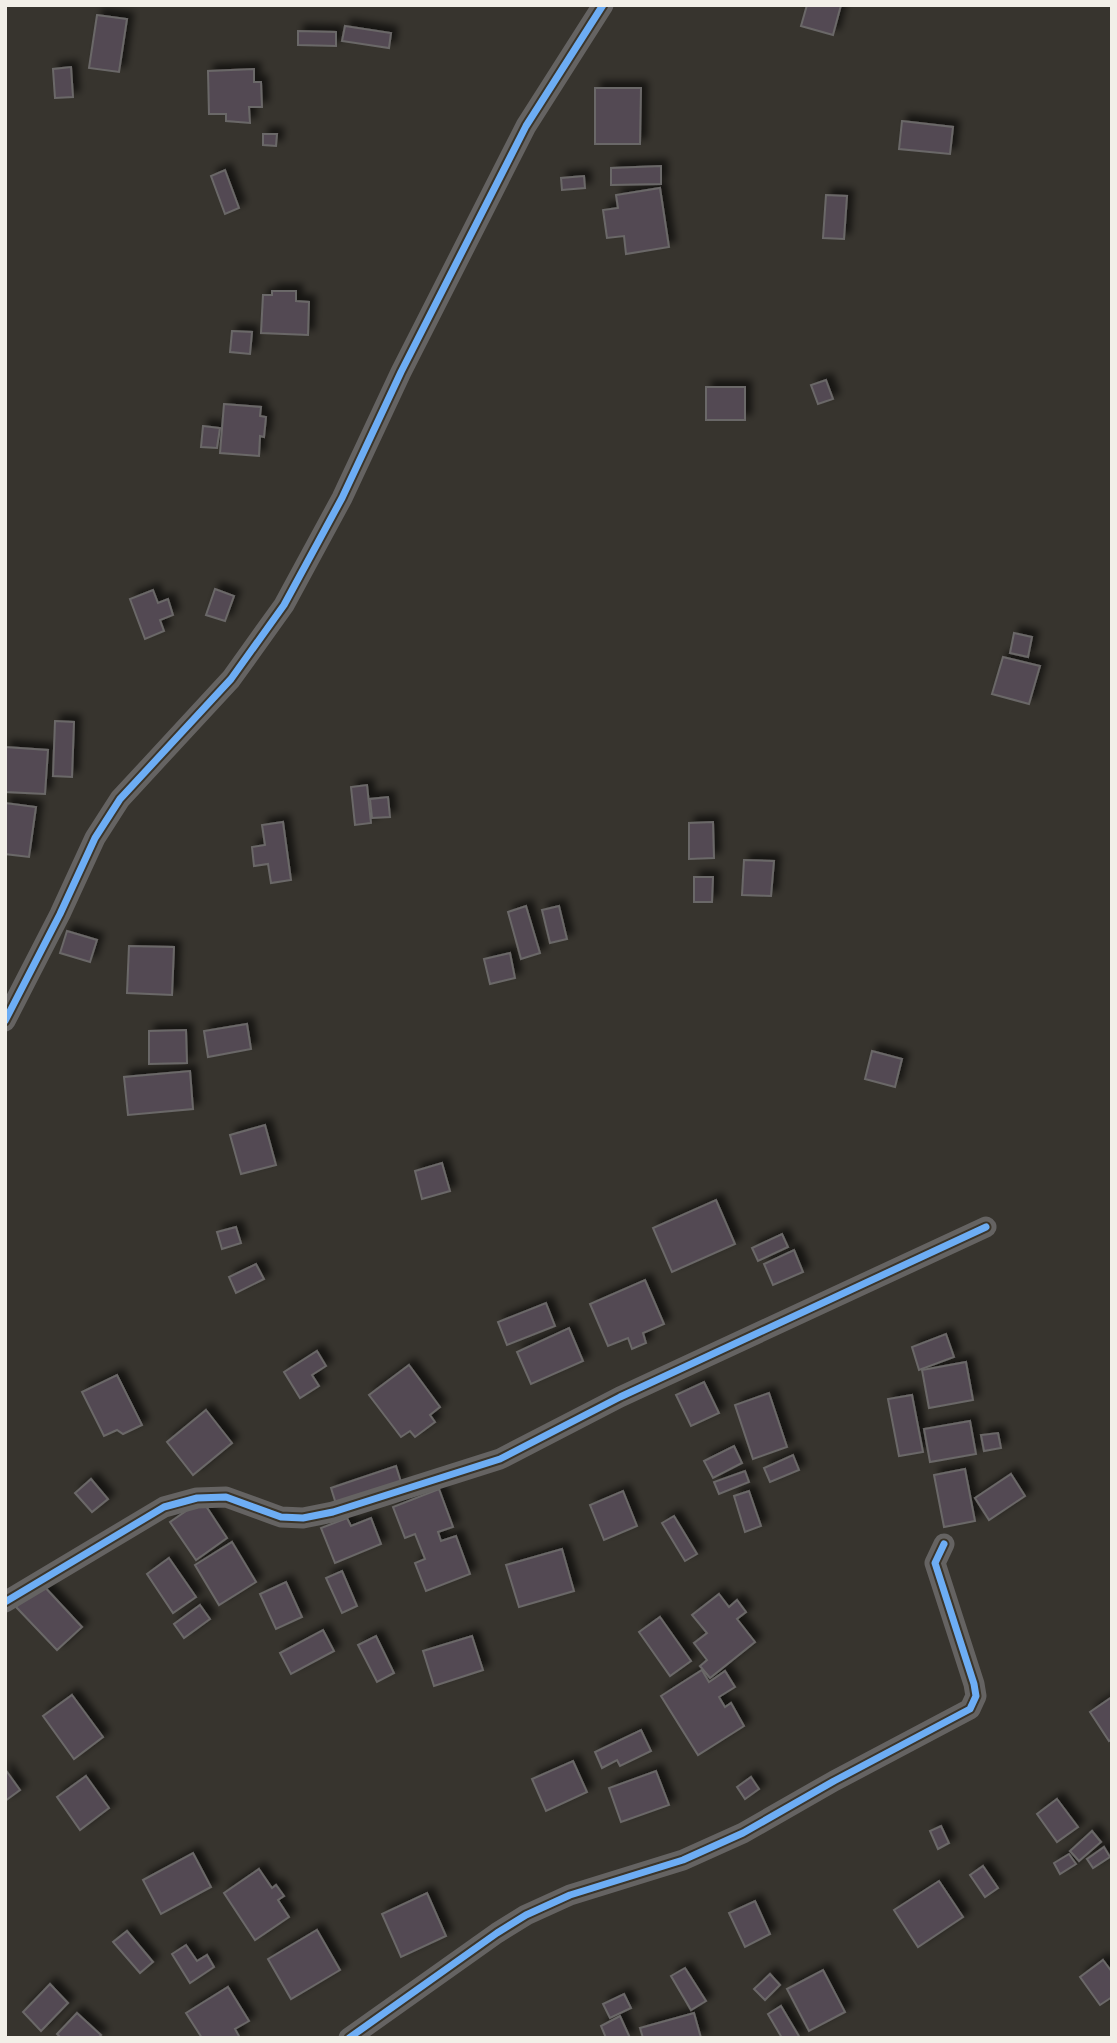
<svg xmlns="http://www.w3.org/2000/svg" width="1117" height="2043" font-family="Inter,sans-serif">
	<defs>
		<filter id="shadow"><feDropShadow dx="6" dy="-6" stdDeviation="3.5" flood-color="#0009"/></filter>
	</defs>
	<rect width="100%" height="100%" fill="#37342e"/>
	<!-- building -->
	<g fill="#534a53" stroke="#6b6868" stroke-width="2" filter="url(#shadow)">
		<path d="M 807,5 L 841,5 L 833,35 L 801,26 Z"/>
		<path d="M 97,15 L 127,19 L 119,72 L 89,68 Z"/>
		<path d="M 345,26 L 391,33 L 389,48 L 342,41 Z"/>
		<path d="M 298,31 L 336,32 L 336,46 L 298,45 Z"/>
		<path d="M 71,67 L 73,97 L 55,98 L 53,69 Z"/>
		<path d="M 254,69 L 254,82 L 261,82 L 262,107 L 249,107 L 250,123 L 226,121 L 226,114 L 209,114 L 208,71 Z"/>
		<path d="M 595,88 L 641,88 L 640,144 L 595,144 Z"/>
		<path d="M 902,121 L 953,127 L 950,154 L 899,149 Z"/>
		<path d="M 263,134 L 277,134 L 276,146 L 263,145 Z"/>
		<path d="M 661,166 L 661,184 L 611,185 L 611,168 Z"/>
		<path d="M 225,170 L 239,208 L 225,214 L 211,176 Z"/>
		<path d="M 584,176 L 585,188 L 562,190 L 561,178 Z"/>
		<path d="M 660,188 L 669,247 L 626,254 L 624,236 L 607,238 L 603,210 L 618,208 L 616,195 Z"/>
		<path d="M 826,195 L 847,196 L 844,239 L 823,238 Z"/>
		<path d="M 272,291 L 296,291 L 296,301 L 309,302 L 308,335 L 261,333 L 263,295 L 272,295 Z"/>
		<path d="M 232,331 L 252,332 L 250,354 L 230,352 Z"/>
		<path d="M 826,380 L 833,399 L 818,404 L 811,385 Z"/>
		<rect x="706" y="387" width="39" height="33"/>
		<path d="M 224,404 L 261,407 L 260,416 L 266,417 L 264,437 L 260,436 L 259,456 L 220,453 Z"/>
		<path d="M 203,426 L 220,428 L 217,448 L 201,447 Z"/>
		<path d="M 215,589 L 234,596 L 225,621 L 206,615 Z"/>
		<path d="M 153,590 L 158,603 L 168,599 L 173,615 L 160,620 L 164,631 L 145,639 L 130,599 Z"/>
		<path d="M 1014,633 L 1032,637 L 1028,657 L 1010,653 Z"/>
		<path d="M 1003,657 L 1040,666 L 1029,704 L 992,694 Z"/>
		<path d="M 55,721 L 74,722 L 72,777 L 53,776 Z"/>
		<path d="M 5,747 L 48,750 L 45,794 L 5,792 Z"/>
		<path d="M 367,785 L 371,823 L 355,825 L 351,787 Z"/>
		<path d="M 388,797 L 390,817 L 372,818 L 370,799 Z"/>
		<path d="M 5,803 L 36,807 L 29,857 L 5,854 Z"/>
		<path d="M 283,822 L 291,880 L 271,883 L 268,864 L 254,866 L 252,847 L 265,845 L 262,825 Z"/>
		<path d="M 713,822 L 714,858 L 689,859 L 689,823 Z"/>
		<path d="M 744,860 L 774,861 L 771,896 L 742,895 Z"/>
		<path d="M 694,877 L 713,877 L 712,902 L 694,902 Z"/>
		<path d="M 526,906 L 540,953 L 521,959 L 508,912 Z"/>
		<path d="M 559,906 L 567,939 L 550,943 L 542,910 Z"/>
		<path d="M 67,931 L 97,940 L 90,962 L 60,953 Z"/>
		<path d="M 129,946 L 174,947 L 172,995 L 127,993 Z"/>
		<path d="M 510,953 L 515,978 L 490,984 L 484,959 Z"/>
		<path d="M 247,1024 L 251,1049 L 208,1057 L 204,1031 Z"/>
		<path d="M 186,1030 L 187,1063 L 149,1064 L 149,1031 Z"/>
		<path d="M 872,1051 L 902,1059 L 895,1087 L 865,1079 Z"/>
		<path d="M 190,1071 L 193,1109 L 128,1115 L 124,1077 Z"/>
		<path d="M 265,1125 L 276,1165 L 241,1174 L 230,1135 Z"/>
		<path d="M 442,1163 L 450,1191 L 422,1199 L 415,1171 Z"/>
		<path d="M 716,1200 L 735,1244 L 672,1272 L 653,1228 Z"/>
		<path d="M 236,1227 L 241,1243 L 222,1249 L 217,1232 Z"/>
		<path d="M 782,1234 L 788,1247 L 758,1261 L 752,1248 Z"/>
		<path d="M 794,1250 L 803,1272 L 773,1285 L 764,1264 Z"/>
		<path d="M 256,1264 L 264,1279 L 236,1293 L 229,1277 Z"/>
		<path d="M 645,1280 L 664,1324 L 643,1333 L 646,1343 L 632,1349 L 628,1338 L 608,1346 L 590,1304 Z"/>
		<path d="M 546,1303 L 555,1326 L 507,1345 L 498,1322 Z"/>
		<path d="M 569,1328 L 583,1361 L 531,1384 L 517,1352 Z"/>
		<path d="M 946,1334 L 954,1357 L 919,1370 L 912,1347 Z"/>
		<path d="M 317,1351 L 326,1366 L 312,1375 L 319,1386 L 300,1398 L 284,1372 Z"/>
		<path d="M 966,1362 L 973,1400 L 929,1408 L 922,1370 Z"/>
		<path d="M 409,1365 L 440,1407 L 430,1415 L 435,1422 L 415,1437 L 410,1431 L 401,1437 L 369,1395 Z"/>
		<path d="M 117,1375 L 142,1425 L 123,1434 L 117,1430 L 104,1436 L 82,1392 Z"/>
		<path d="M 704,1382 L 719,1413 L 691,1426 L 676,1395 Z"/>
		<path d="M 769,1393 L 787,1447 L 753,1459 L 735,1405 Z"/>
		<path d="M 912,1395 L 923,1452 L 899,1456 L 888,1399 Z"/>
		<path d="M 206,1410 L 232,1443 L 193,1475 L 167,1442 Z"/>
		<path d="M 970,1421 L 976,1454 L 930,1462 L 924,1429 Z"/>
		<path d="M 998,1433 L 1001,1448 L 984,1451 L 981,1435 Z"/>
		<path d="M 734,1446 L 742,1463 L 713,1478 L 704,1461 Z"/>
		<path d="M 793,1455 L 799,1470 L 770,1482 L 764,1468 Z"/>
		<path d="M 396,1466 L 401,1482 L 336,1504 L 331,1488 Z"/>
		<path d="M 965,1469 L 975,1521 L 944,1527 L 934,1475 Z"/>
		<path d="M 745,1471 L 749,1482 L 719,1494 L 714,1482 Z"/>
		<path d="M 1011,1474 L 1025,1496 L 989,1520 L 975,1498 Z"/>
		<path d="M 91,1479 L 108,1499 L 92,1512 L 75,1493 Z"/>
		<path d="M 439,1489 L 453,1527 L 438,1532 L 441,1541 L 456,1536 L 470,1574 L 426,1591 L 415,1563 L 425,1559 L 415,1534 L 405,1538 L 393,1507 Z"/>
		<path d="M 623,1491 L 637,1526 L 604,1540 L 590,1505 Z"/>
		<path d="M 749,1491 L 761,1526 L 745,1532 L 734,1496 Z"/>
		<path d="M 202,1500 L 227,1538 L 196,1560 L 170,1522 Z"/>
		<path d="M 674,1516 L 697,1554 L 685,1561 L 662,1523 Z"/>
		<path d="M 347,1518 L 351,1526 L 371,1518 L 381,1544 L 335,1563 L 321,1528 Z"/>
		<path d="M 232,1542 L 256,1582 L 219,1605 L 195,1565 Z"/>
		<path d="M 562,1549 L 574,1591 L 519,1607 L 506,1565 Z"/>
		<path d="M 169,1558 L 196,1597 L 173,1613 L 147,1574 Z"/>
		<path d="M 342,1571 L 357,1606 L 342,1613 L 326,1578 Z"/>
		<path d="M 286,1582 L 302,1617 L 276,1629 L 260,1594 Z"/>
		<path d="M 41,1583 L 82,1627 L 57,1650 L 16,1607 Z"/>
		<path d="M 719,1594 L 729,1607 L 737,1600 L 746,1612 L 737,1619 L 755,1642 L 710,1678 L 700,1666 L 707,1660 L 694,1643 L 707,1633 L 692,1615 Z"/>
		<path d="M 200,1605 L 210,1619 L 184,1638 L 174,1624 Z"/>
		<path d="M 660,1617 L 691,1661 L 670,1676 L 639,1632 Z"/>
		<path d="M 323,1630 L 334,1651 L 291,1674 L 280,1653 Z"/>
		<path d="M 376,1636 L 394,1673 L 377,1682 L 358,1645 Z"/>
		<path d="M 472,1636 L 483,1670 L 434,1686 L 423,1651 Z"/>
		<path d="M 702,1670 L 709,1682 L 725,1671 L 735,1687 L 719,1697 L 725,1707 L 731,1703 L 744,1726 L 698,1755 L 661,1696 Z"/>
		<path d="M 72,1695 L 103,1737 L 74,1759 L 43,1716 Z"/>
		<path d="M 1112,1697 L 1112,1739 L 1109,1741 L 1090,1712 Z"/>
		<path d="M 641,1730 L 651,1751 L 620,1766 L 617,1760 L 602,1768 L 595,1752 Z"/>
		<path d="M 573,1761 L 587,1792 L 546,1811 L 532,1779 Z"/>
		<path d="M 5,1769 L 20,1790 L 5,1801 Z"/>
		<path d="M 656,1771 L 669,1805 L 621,1822 L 609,1788 Z"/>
		<path d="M 86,1776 L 109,1808 L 80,1830 L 57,1797 Z"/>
		<path d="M 751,1777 L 759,1789 L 745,1799 L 737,1787 Z"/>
		<path d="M 1057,1799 L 1078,1827 L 1057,1842 L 1037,1814 Z"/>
		<path d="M 941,1826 L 949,1843 L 938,1849 L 930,1831 Z"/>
		<path d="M 1092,1831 L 1101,1842 L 1079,1861 L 1070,1851 Z"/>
		<path d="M 1104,1847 L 1110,1857 L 1093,1868 L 1087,1859 Z"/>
		<path d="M 193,1853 L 211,1887 L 161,1914 L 143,1880 Z"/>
		<path d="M 1069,1854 L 1076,1864 L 1060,1874 L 1054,1863 Z"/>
		<path d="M 983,1866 L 998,1888 L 985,1897 L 970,1875 Z"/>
		<path d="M 259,1869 L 272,1888 L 276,1885 L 284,1896 L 278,1900 L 289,1917 L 255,1940 L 224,1893 Z"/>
		<path d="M 939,1881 L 963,1917 L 918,1947 L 894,1910 Z"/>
		<path d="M 427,1893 L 446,1936 L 401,1957 L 382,1914 Z"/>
		<path d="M 755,1901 L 770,1934 L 745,1947 L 729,1913 Z"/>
		<path d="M 317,1930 L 340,1970 L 291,1999 L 268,1959 Z"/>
		<path d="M 127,1931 L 153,1962 L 140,1973 L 113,1942 Z"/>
		<path d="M 186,1945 L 197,1961 L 207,1955 L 214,1967 L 190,1983 L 172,1954 Z"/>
		<path d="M 1103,1960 L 1112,1972 L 1112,1997 L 1100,2005 L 1080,1977 Z"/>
		<path d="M 685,1968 L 706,2001 L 691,2010 L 671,1976 Z"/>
		<path d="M 823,1970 L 845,2012 L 809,2031 L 787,1989 Z"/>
		<path d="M 770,1974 L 780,1985 L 765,2000 L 754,1989 Z"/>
		<path d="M 50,1984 L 68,2003 L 41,2031 L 23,2012 Z"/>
		<path d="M 228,1987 L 249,2021 L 235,2029 L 240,2038 L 202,2038 L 186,2013 Z"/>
		<path d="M 624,1994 L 631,2008 L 610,2018 L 603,2004 Z"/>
		<path d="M 781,2006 L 800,2038 L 782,2038 L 768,2014 Z"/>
		<path d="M 77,2013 L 101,2035 L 98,2038 L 61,2038 L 57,2034 Z"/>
		<path d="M 694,2013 L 701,2038 L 643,2038 L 640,2028 Z"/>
		<path d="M 620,2016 L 630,2038 L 606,2038 L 601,2026 Z"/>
	</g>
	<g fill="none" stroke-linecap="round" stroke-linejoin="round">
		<!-- street -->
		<g stroke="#656362" stroke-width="21">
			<path d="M 5,1021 L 60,914 L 95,838 L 120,799 L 231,679 L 284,605 L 342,498 L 401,372 L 526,126 L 603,5"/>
			<path d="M 5,1602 L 164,1507 L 197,1498 L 226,1497 L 281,1517 L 303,1518 L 333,1512 L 500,1459 L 620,1397 L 986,1227"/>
			<path d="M 349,2038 L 497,1933 L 526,1915 L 570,1895 L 683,1860 L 743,1833 L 834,1781 L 970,1709 L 976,1696 L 974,1684 L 935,1563 L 944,1544"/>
		</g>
		<defs>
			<g id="cycleway">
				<path d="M 5,1021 L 60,914 L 95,838 L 120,799 L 231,679 L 284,605 L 342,498 L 401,372 L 526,126 L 603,5"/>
				<path d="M 5,1602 L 164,1507 L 197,1498 L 226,1497 L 281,1517 L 303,1518 L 333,1512 L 500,1459 L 620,1397 L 986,1227"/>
				<path d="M 349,2038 L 497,1933 L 526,1915 L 570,1895 L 683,1860 L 743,1833 L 834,1781 L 970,1709 L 976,1696 L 974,1684 L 935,1563 L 944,1544"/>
			</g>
		</defs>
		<!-- cycleway casing -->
		<use href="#cycleway" stroke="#3b352a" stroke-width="11"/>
		<!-- cycleway -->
		<use href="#cycleway" stroke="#6dadf4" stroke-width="7"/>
	</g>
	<!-- border -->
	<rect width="1117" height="2043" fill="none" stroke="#f2efe8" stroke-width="14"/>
</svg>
